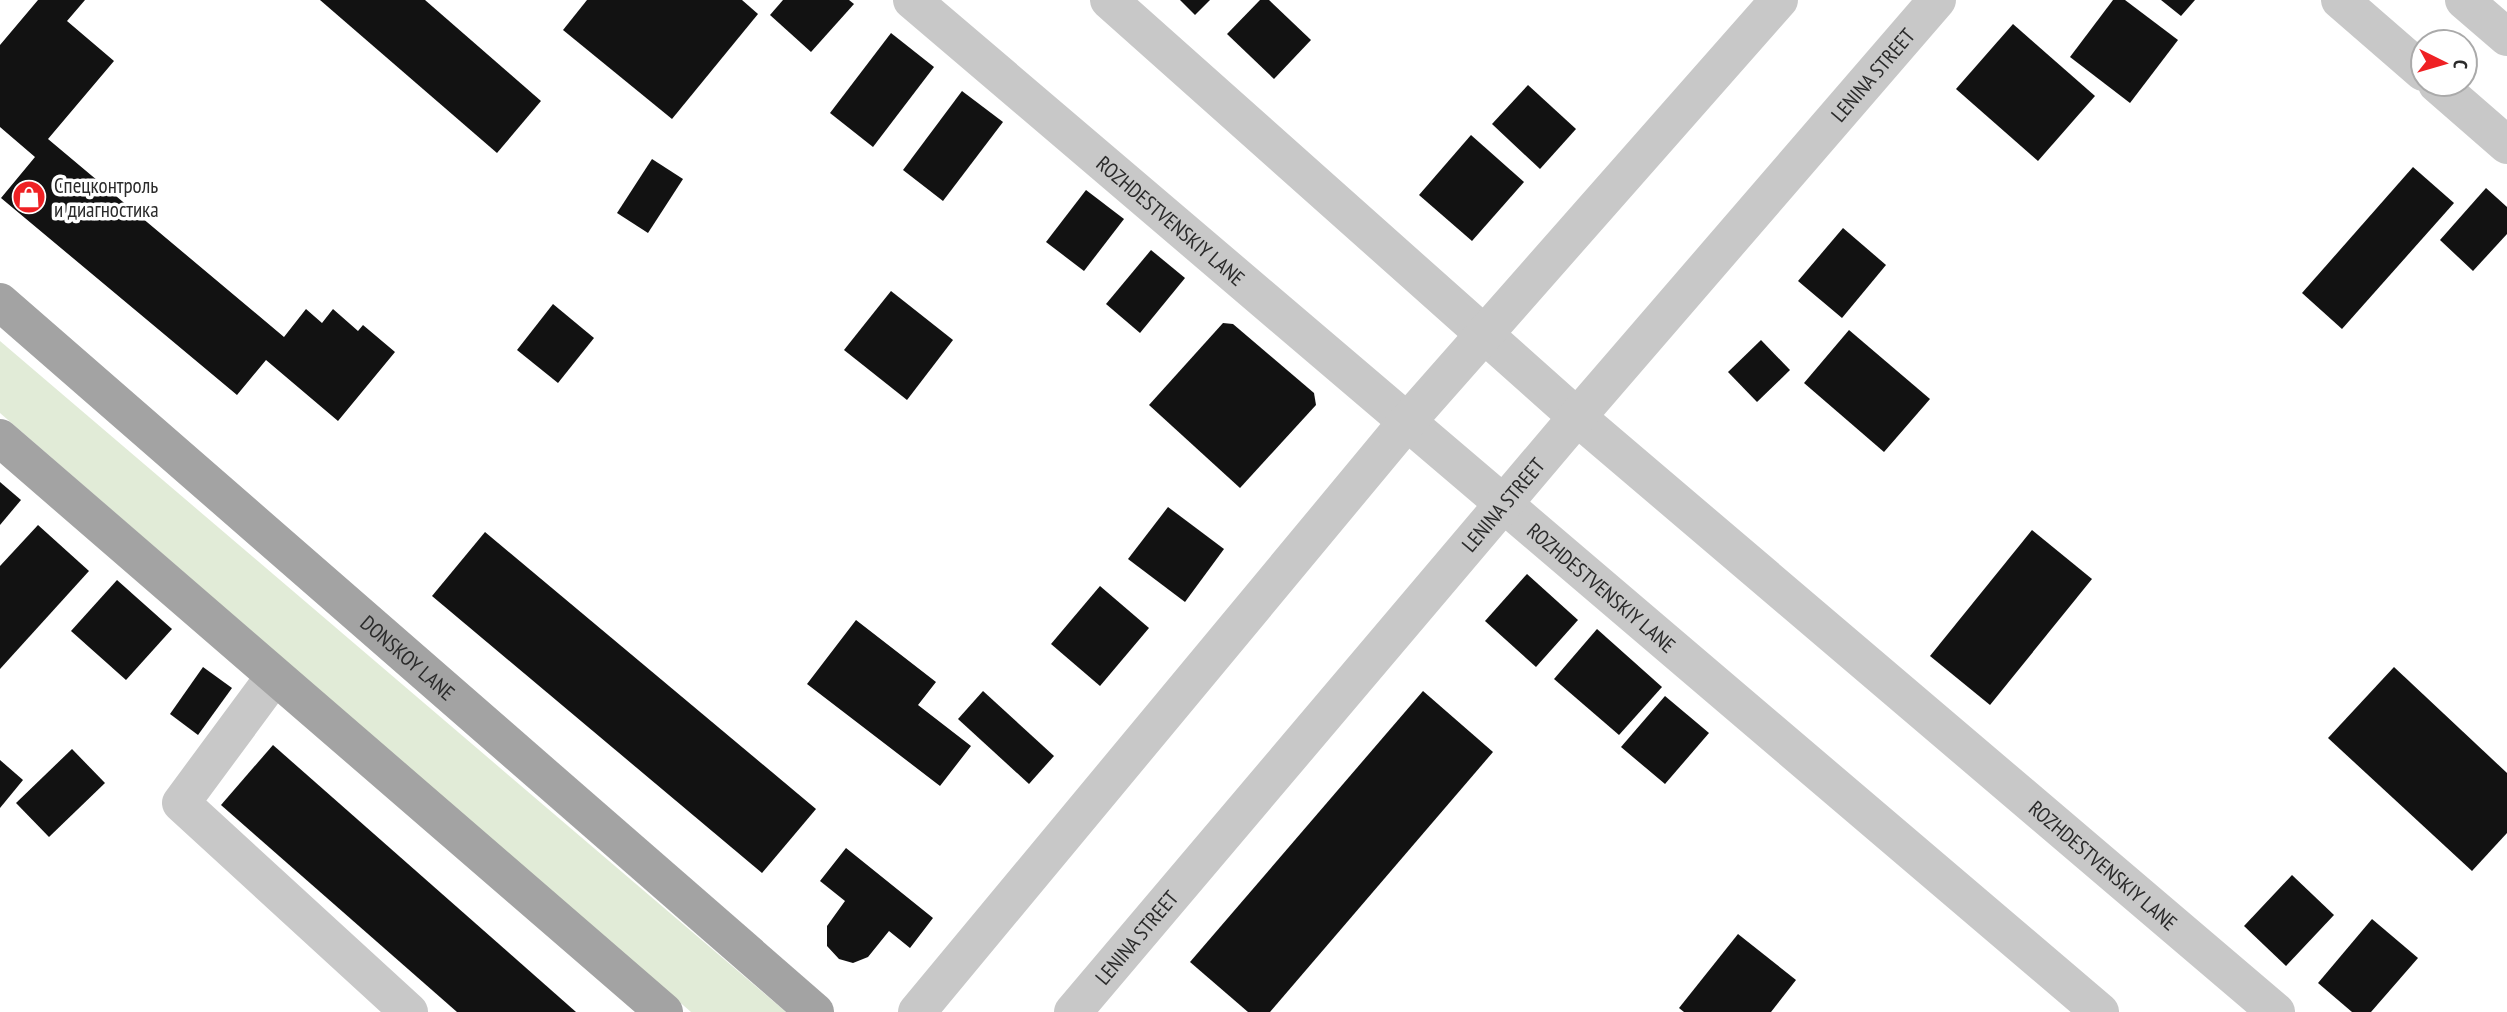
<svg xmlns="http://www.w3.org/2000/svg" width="2507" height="1012" font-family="'PT Sans Narrow',sans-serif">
	<rect width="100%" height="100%" fill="#fff"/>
	<!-- green -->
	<path fill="#e1ebd7" d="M 0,341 L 786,1012 L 691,1012 L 0,413 Z"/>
	<!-- building -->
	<g fill="#121212">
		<path d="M 38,0 L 85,0 L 67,21 L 114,61 L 48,139 L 284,337 L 306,309 L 322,323 L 333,309 L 358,331 L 363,325 L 395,352 L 338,421 L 266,360 L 237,395 L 1,198 L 35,157 L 0,127 L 0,45 Z"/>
		<path d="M 320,0 L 425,0 L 541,101 L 497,153 Z"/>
		<path d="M 587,0 L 742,0 L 758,14 L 672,119 L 563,30 Z"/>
		<path d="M 783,0 L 849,0 L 854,4 L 811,52 L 770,15 Z"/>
		<path d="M 1180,0 L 1210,0 L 1195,15 Z"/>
		<path d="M 1260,0 L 1269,0 L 1311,40 L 1274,79 L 1227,34 Z"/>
		<path d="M 2113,0 L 2125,0 L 2178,40 L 2130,103 L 2070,57 Z"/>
		<path d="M 2161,0 L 2195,0 L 2181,16 Z"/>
		<path d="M 2013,24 L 2095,96 L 2038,161 L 1956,89 Z"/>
		<path d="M 891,33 L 934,67 L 873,147 L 830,113 Z"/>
		<path d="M 1528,85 L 1576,129 L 1540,169 L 1492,124 Z"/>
		<path d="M 962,91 L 1003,122 L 943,201 L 903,170 Z"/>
		<path d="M 1471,135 L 1524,182 L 1472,241 L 1419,195 Z"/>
		<path d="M 652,159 L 683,179 L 648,233 L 617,213 Z"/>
		<path d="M 2413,167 L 2454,203 L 2342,329 L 2302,293 Z"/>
		<path d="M 2486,188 L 2507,207 L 2507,234 L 2473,271 L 2440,240 Z"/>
		<path d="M 1086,190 L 1124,219 L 1084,271 L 1046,242 Z"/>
		<path d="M 1843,228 L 1886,265 L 1842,318 L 1798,281 Z"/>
		<path d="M 1151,250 L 1185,278 L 1140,333 L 1106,304 Z"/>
		<path d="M 891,291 L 953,340 L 907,400 L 844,350 Z"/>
		<path d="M 553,304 L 594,338 L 558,383 L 517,350 Z"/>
		<path d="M 1223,323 L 1233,324 L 1314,393 L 1316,405 L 1240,488 L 1149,405 Z"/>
		<path d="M 1849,330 L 1930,399 L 1884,452 L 1804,383 Z"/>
		<path d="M 1761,340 L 1790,370 L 1757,402 L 1728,372 Z"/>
		<path d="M 0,482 L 21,500 L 0,525 Z"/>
		<path d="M 1168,507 L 1224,549 L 1185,602 L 1128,559 Z"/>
		<path d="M 38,525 L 89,571 L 0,669 L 0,566 Z"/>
		<path d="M 2032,530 L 2092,579 L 1990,705 L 1930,656 Z"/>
		<path d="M 485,532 L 816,809 L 762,873 L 432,596 Z"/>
		<path d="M 1527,574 L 1578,620 L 1536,667 L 1485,621 Z"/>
		<path d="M 117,580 L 172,629 L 126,680 L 71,631 Z"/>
		<path d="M 1100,586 L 1149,628 L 1100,686 L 1051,644 Z"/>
		<path d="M 856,620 L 936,682 L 918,705 L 971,746 L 940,786 L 807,684 Z"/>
		<path d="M 1597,629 L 1662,687 L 1619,735 L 1554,679 Z"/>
		<path d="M 203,667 L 232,688 L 198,735 L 170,714 Z"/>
		<path d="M 2394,667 L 2507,773 L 2507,833 L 2472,871 L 2328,738 Z"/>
		<path d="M 983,691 L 1054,756 L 1029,784 L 958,719 Z"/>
		<path d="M 1423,691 L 1493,752 L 1270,1012 L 1248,1012 L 1190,962 Z"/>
		<path d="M 1665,696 L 1709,733 L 1665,784 L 1621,747 Z"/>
		<path d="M 273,745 L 576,1012 L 457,1012 L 221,805 Z"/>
		<path d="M 72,749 L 105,783 L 49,837 L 16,803 Z"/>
		<path d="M 0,760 L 23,780 L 0,808 Z"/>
		<path d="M 846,848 L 933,918 L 910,948 L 889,931 L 868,957 L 853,963 L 839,959 L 827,946 L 827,926 L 845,901 L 820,881 Z"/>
		<path d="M 2292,875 L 2334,915 L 2286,966 L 2244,926 Z"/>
		<path d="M 2372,919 L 2418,958 L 2371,1012 L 2352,1012 L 2318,983 Z"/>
		<path d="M 1738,934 L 1796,980 L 1771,1012 L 1684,1012 L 1679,1008 Z"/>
	</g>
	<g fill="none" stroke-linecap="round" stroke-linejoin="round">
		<!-- minor -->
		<g stroke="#c8c8c8" stroke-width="38">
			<path id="s1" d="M 912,0 L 2100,1012"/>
			<path id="s2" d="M 1109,0 L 1577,417 L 2276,1012"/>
			<path d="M 2340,0 L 2423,72"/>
			<path d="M 2464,0 L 2507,37"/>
			<path d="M 2437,84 L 2507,145"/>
			<path d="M 274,677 L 181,803 L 409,1012"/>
			<path d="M 917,1012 L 1406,423 L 1779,0"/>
			<path id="s3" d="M 1073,1012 L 1577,417 L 1937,0"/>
		</g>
		<!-- major -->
		<g stroke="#a3a3a3" stroke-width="38">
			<path id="s4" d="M 0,302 L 815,1012"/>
			<path d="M 0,438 L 664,1012"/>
		</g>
	</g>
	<!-- icons -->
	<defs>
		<symbol id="shop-disc" viewBox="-11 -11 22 22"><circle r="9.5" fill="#ef2124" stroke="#fff"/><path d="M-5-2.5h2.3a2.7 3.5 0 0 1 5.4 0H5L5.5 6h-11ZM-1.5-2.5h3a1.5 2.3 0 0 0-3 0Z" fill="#fff"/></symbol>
	</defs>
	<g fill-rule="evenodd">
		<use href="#shop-disc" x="10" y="178" width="38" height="38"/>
	</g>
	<g text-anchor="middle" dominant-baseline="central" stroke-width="7" stroke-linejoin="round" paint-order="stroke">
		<!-- street labels -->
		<g font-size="21" fill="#2b2b2b" stroke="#fff">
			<text stroke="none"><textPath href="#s3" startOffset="1232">LENINA STREET</textPath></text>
			<text stroke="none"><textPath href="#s1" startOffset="340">ROZHDESTVENSKIY LANE</textPath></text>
			<text stroke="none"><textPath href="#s3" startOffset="665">LENINA STREET</textPath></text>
			<text stroke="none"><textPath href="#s1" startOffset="906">ROZHDESTVENSKIY LANE</textPath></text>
			<text stroke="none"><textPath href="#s4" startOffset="541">DONSKOY LANE</textPath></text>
			<text stroke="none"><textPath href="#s2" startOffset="1318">ROZHDESTVENSKIY LANE</textPath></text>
			<text stroke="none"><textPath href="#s3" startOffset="98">LENINA STREET</textPath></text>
		</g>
		<!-- poi labels -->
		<g font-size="21" fill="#2b2b2b" stroke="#fff" text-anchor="start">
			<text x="54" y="185">Спецконтроль<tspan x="54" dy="24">и диагностика</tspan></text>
		</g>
	</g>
	<!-- north arrow -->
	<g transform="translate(2444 63) rotate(95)"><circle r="33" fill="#ffffff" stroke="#aaaaaa" stroke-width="2"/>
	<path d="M0-5L12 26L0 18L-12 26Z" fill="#ef2124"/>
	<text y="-10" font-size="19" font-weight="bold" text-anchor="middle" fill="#2b2b2b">С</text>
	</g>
</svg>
